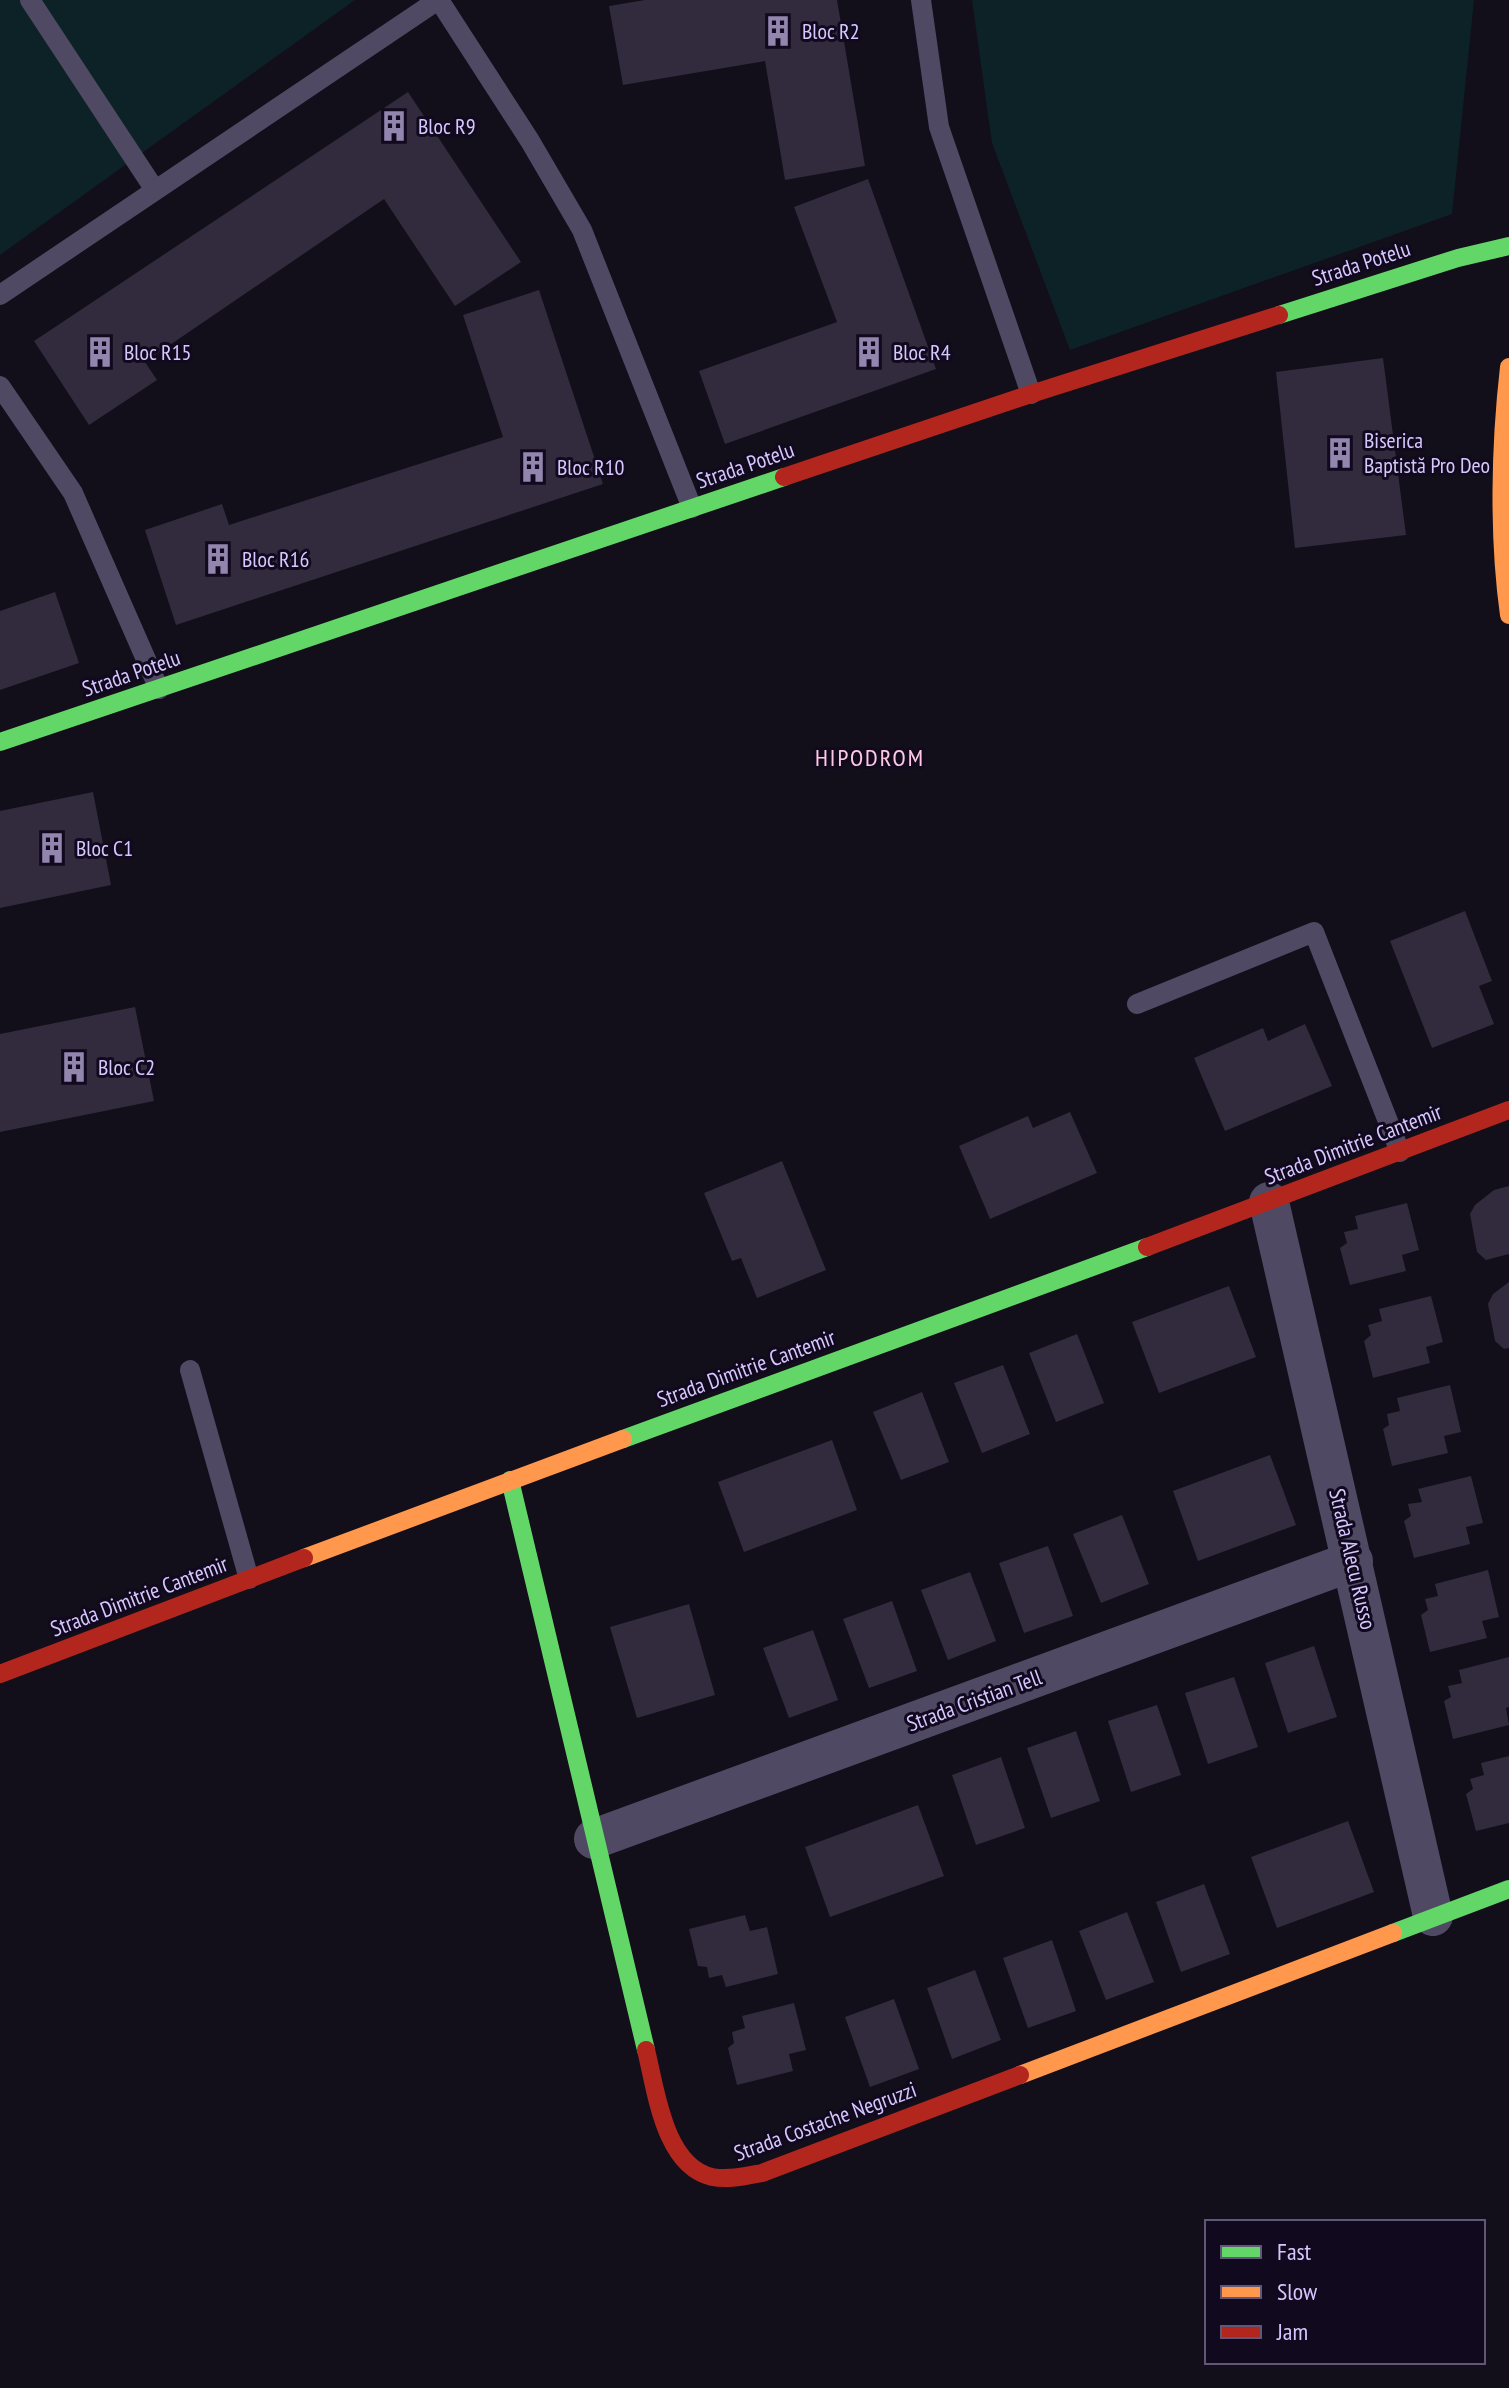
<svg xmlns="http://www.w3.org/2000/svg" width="1509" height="2388" font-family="'PT Sans Narrow',sans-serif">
	<rect width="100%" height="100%" fill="#120e1a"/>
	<!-- grass -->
	<g fill="#0d2227">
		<path d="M 0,0 L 355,0 L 0,255 Z"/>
		<path d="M 972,0 L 1474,0 L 1452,214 L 1070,350 L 992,143 Z"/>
	</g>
	<!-- building -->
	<g fill="#312b3d">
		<path d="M 645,0 L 837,0 L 865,166 L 785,180 L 765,61 L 623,85 L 609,6 Z"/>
		<path d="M 408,92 L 521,262 L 455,306 L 384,199 L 145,362 L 157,380 L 89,425 L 34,341 Z"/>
		<path d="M 868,179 L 936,369 L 725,444 L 699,371 L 837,322 L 794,207 Z"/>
		<path d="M 539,290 L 603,484 L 176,625 L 145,530 L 222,504 L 229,525 L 503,437 L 463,315 Z"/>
		<path d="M 1383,358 L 1406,535 L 1295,548 L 1276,372 Z"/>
		<path d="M 55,592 L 79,663 L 0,690 L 0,611 Z"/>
		<path d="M 93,792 L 111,885 L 0,908 L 0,811 Z"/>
		<path d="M 1465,911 L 1492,981 L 1479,986 L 1494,1024 L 1432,1048 L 1390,941 Z"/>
		<path d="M 135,1007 L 154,1101 L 0,1132 L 0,1034 Z"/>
		<path d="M 1305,1024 L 1332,1086 L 1225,1131 L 1194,1058 L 1263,1028 L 1268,1041 Z"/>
		<path d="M 1070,1112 L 1097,1173 L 990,1219 L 959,1146 L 1028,1116 L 1033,1128 Z"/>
		<path d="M 782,1161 L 826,1270 L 757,1298 L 741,1258 L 732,1261 L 704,1193 Z"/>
		<path d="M 1509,1186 L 1509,1254 L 1486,1260 L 1477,1252 L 1470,1214 L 1475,1205 L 1494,1190 Z"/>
		<path d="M 1407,1203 L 1419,1250 L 1402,1255 L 1406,1271 L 1350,1285 L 1340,1248 L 1347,1243 L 1344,1232 L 1358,1229 L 1355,1216 Z"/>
		<path d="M 1509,1282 L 1509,1348 L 1504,1349 L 1495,1341 L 1488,1304 L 1493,1294 Z"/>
		<path d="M 1229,1286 L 1256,1357 L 1159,1393 L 1132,1322 Z"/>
		<path d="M 1431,1296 L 1443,1342 L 1426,1347 L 1430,1363 L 1373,1378 L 1364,1341 L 1371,1335 L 1368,1325 L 1382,1321 L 1379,1309 Z"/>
		<path d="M 1077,1334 L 1104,1403 L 1056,1422 L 1029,1353 Z"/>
		<path d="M 1003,1365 L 1030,1434 L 982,1453 L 954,1383 Z"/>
		<path d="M 1450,1385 L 1461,1432 L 1444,1436 L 1448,1453 L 1392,1466 L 1383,1429 L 1389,1425 L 1387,1414 L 1400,1411 L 1397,1398 Z"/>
		<path d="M 922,1392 L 949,1462 L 901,1480 L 873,1412 Z"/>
		<path d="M 832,1440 L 857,1510 L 744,1552 L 718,1482 Z"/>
		<path d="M 1270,1455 L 1296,1525 L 1198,1561 L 1173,1491 Z"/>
		<path d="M 1471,1476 L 1483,1523 L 1466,1527 L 1470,1544 L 1414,1558 L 1404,1521 L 1411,1516 L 1408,1504 L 1422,1502 L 1418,1489 Z"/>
		<path d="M 1122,1515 L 1149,1584 L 1101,1603 L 1073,1534 Z"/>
		<path d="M 1048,1546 L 1073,1616 L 1024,1633 L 999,1563 Z"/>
		<path d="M 1488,1570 L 1499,1617 L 1482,1621 L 1487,1638 L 1430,1652 L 1421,1615 L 1428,1610 L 1425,1599 L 1438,1596 L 1435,1584 Z"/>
		<path d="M 970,1572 L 996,1641 L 948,1660 L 921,1590 Z"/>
		<path d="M 892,1601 L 917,1671 L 869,1688 L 843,1619 Z"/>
		<path d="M 689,1604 L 715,1695 L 637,1718 L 610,1627 Z"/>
		<path d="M 813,1630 L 838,1700 L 789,1718 L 763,1648 Z"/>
		<path d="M 1314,1646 L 1337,1717 L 1288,1733 L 1265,1663 Z"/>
		<path d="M 1509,1657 L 1509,1707 L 1506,1708 L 1509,1725 L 1453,1739 L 1444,1701 L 1451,1697 L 1448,1686 L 1462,1683 L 1459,1670 Z"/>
		<path d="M 1234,1677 L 1258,1747 L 1208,1764 L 1185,1693 Z"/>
		<path d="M 1157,1705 L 1181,1775 L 1131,1792 L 1108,1721 Z"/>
		<path d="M 1076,1731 L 1100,1801 L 1051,1818 L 1027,1748 Z"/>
		<path d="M 1509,1756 L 1509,1823 L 1476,1831 L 1466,1794 L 1473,1789 L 1470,1779 L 1484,1775 L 1481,1763 Z"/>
		<path d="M 1001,1757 L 1025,1828 L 976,1845 L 952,1775 Z"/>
		<path d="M 918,1805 L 944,1876 L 830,1917 L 805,1847 Z"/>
		<path d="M 1348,1821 L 1374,1892 L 1277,1928 L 1251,1857 Z"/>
		<path d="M 1204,1884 L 1230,1954 L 1181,1972 L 1156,1902 Z"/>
		<path d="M 1127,1912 L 1154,1982 L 1106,2000 L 1079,1931 Z"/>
		<path d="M 745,1915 L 750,1931 L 767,1927 L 778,1974 L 726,1987 L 722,1975 L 709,1978 L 707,1967 L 698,1966 L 689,1929 Z"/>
		<path d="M 1052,1940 L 1076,2011 L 1028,2028 L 1003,1958 Z"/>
		<path d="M 975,1970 L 1001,2040 L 952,2059 L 927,1988 Z"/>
		<path d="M 894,1999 L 919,2069 L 870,2087 L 845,2017 Z"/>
		<path d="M 794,2003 L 806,2050 L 789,2054 L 793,2071 L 737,2085 L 728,2048 L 734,2043 L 732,2032 L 745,2028 L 742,2016 Z"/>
	</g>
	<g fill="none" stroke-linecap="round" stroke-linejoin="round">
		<!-- lane -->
		<g stroke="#4f4963" stroke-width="20">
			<path d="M 30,0 L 155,190"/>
			<path d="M 439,0 L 530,141 L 582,230 L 692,508"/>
			<path d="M 921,0 L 939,127 L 1031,394"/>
			<path d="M 0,295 L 438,0"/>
			<path d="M 0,386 L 73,493 L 159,689"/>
			<path d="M 1137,1004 L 1314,932 L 1400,1152"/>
			<path d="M 190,1370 L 249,1579"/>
		</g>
		<!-- street -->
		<g stroke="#4f4963" stroke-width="40">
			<path d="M 1269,1202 L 1433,1916"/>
			<path d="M 594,1839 L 1353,1561"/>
		</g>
		<!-- fast -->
		<g stroke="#63d668" stroke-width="18">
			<path d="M 1279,315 L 1458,258 L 1509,246"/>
			<path d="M 0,742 L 784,477"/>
			<path d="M 623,1439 L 1147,1247"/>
			<path d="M 510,1480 L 646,2050"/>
			<path d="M 1393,1933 L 1509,1889"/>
		</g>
		<!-- slow -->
		<g stroke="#ff974d" stroke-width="18">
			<path d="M 1509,367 C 1500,446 1498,536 1509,615"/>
			<path d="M 304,1558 L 623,1439"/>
			<path d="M 1020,2075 L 1393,1933"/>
		</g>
		<!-- jam -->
		<g stroke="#b3261e" stroke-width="18">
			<path d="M 784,477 L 1031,394 L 1279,315"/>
			<path d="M 1147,1247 L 1509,1110"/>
			<path d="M 0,1674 L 304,1558"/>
			<path d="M 646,2050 C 656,2090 664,2166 712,2177 C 729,2180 746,2176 762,2173 L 1020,2075"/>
		</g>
	</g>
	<!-- icons -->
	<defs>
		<symbol id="building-bare" viewBox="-9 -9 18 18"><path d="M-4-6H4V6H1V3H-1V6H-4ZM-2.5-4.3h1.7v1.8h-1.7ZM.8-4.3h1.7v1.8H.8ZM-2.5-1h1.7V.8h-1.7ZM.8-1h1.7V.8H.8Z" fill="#9286af" stroke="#110a1e" stroke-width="2.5" paint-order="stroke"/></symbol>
	</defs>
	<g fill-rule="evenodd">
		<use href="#building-bare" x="756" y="9" width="44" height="44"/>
		<use href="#building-bare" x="372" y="104" width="44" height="44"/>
		<use href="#building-bare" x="78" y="330" width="44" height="44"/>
		<use href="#building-bare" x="847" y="330" width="44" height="44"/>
		<use href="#building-bare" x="1318" y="431" width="44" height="44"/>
		<use href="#building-bare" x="511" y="445" width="44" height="44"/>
		<use href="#building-bare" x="196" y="537" width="44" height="44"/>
		<use href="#building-bare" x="30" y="826" width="44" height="44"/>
		<use href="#building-bare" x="52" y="1045" width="44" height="44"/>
	</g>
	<g text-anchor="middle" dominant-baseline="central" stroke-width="6" stroke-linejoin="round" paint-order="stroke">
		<!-- poi labels -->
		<g font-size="22" fill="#d7c7ff" stroke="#110a1e" text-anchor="start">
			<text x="802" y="31">Bloc R2</text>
			<text x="418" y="126">Bloc R9</text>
			<text x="124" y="352">Bloc R15</text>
			<text x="893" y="352">Bloc R4</text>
			<text x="1364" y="440">Biserica<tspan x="1364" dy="25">Baptistă Pro Deo</tspan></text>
			<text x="557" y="467">Bloc R10</text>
			<text x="242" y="559">Bloc R16</text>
			<text x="76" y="848">Bloc C1</text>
			<text x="98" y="1067">Bloc C2</text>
		</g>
		<!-- street labels -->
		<g font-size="22" fill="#d7c7ff" stroke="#110a1e">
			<text transform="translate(1361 263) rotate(-18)">Strada Potelu</text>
			<text transform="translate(745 465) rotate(-19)">Strada Potelu</text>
			<text transform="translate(131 673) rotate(-19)">Strada Potelu</text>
			<text transform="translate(1353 1144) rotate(-21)">Strada Dimitrie Cantemir</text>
			<text transform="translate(746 1368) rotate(-20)">Strada Dimitrie Cantemir</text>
			<text transform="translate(1353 1559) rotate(77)">Strada Alecu Russo</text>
			<text transform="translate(139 1596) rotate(-21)">Strada Dimitrie Cantemir</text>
			<text transform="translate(974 1700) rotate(-20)">Strada Cristian Tell</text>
			<text transform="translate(825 2121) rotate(-20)">Strada Costache Negruzzi</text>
		</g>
		<!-- neighbourhood labels -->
		<g font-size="24" letter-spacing="2" fill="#ffc9e2" stroke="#110a1e">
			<text x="870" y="757">HIPODROM</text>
		</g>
	</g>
	<!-- legend -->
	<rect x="1205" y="2220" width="280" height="144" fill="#110a1e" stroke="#605678" stroke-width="2"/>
	<rect x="1221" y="2246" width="40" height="12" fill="#63d668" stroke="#605678" stroke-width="2"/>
	<text x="1277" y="2260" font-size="24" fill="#d7c7ff">Fast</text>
	<rect x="1221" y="2286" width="40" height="12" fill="#ff974d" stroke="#605678" stroke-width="2"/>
	<text x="1277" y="2300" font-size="24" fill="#d7c7ff">Slow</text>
	<rect x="1221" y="2326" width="40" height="12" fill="#b3261e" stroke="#605678" stroke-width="2"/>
	<text x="1277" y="2340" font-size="24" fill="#d7c7ff">Jam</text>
</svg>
